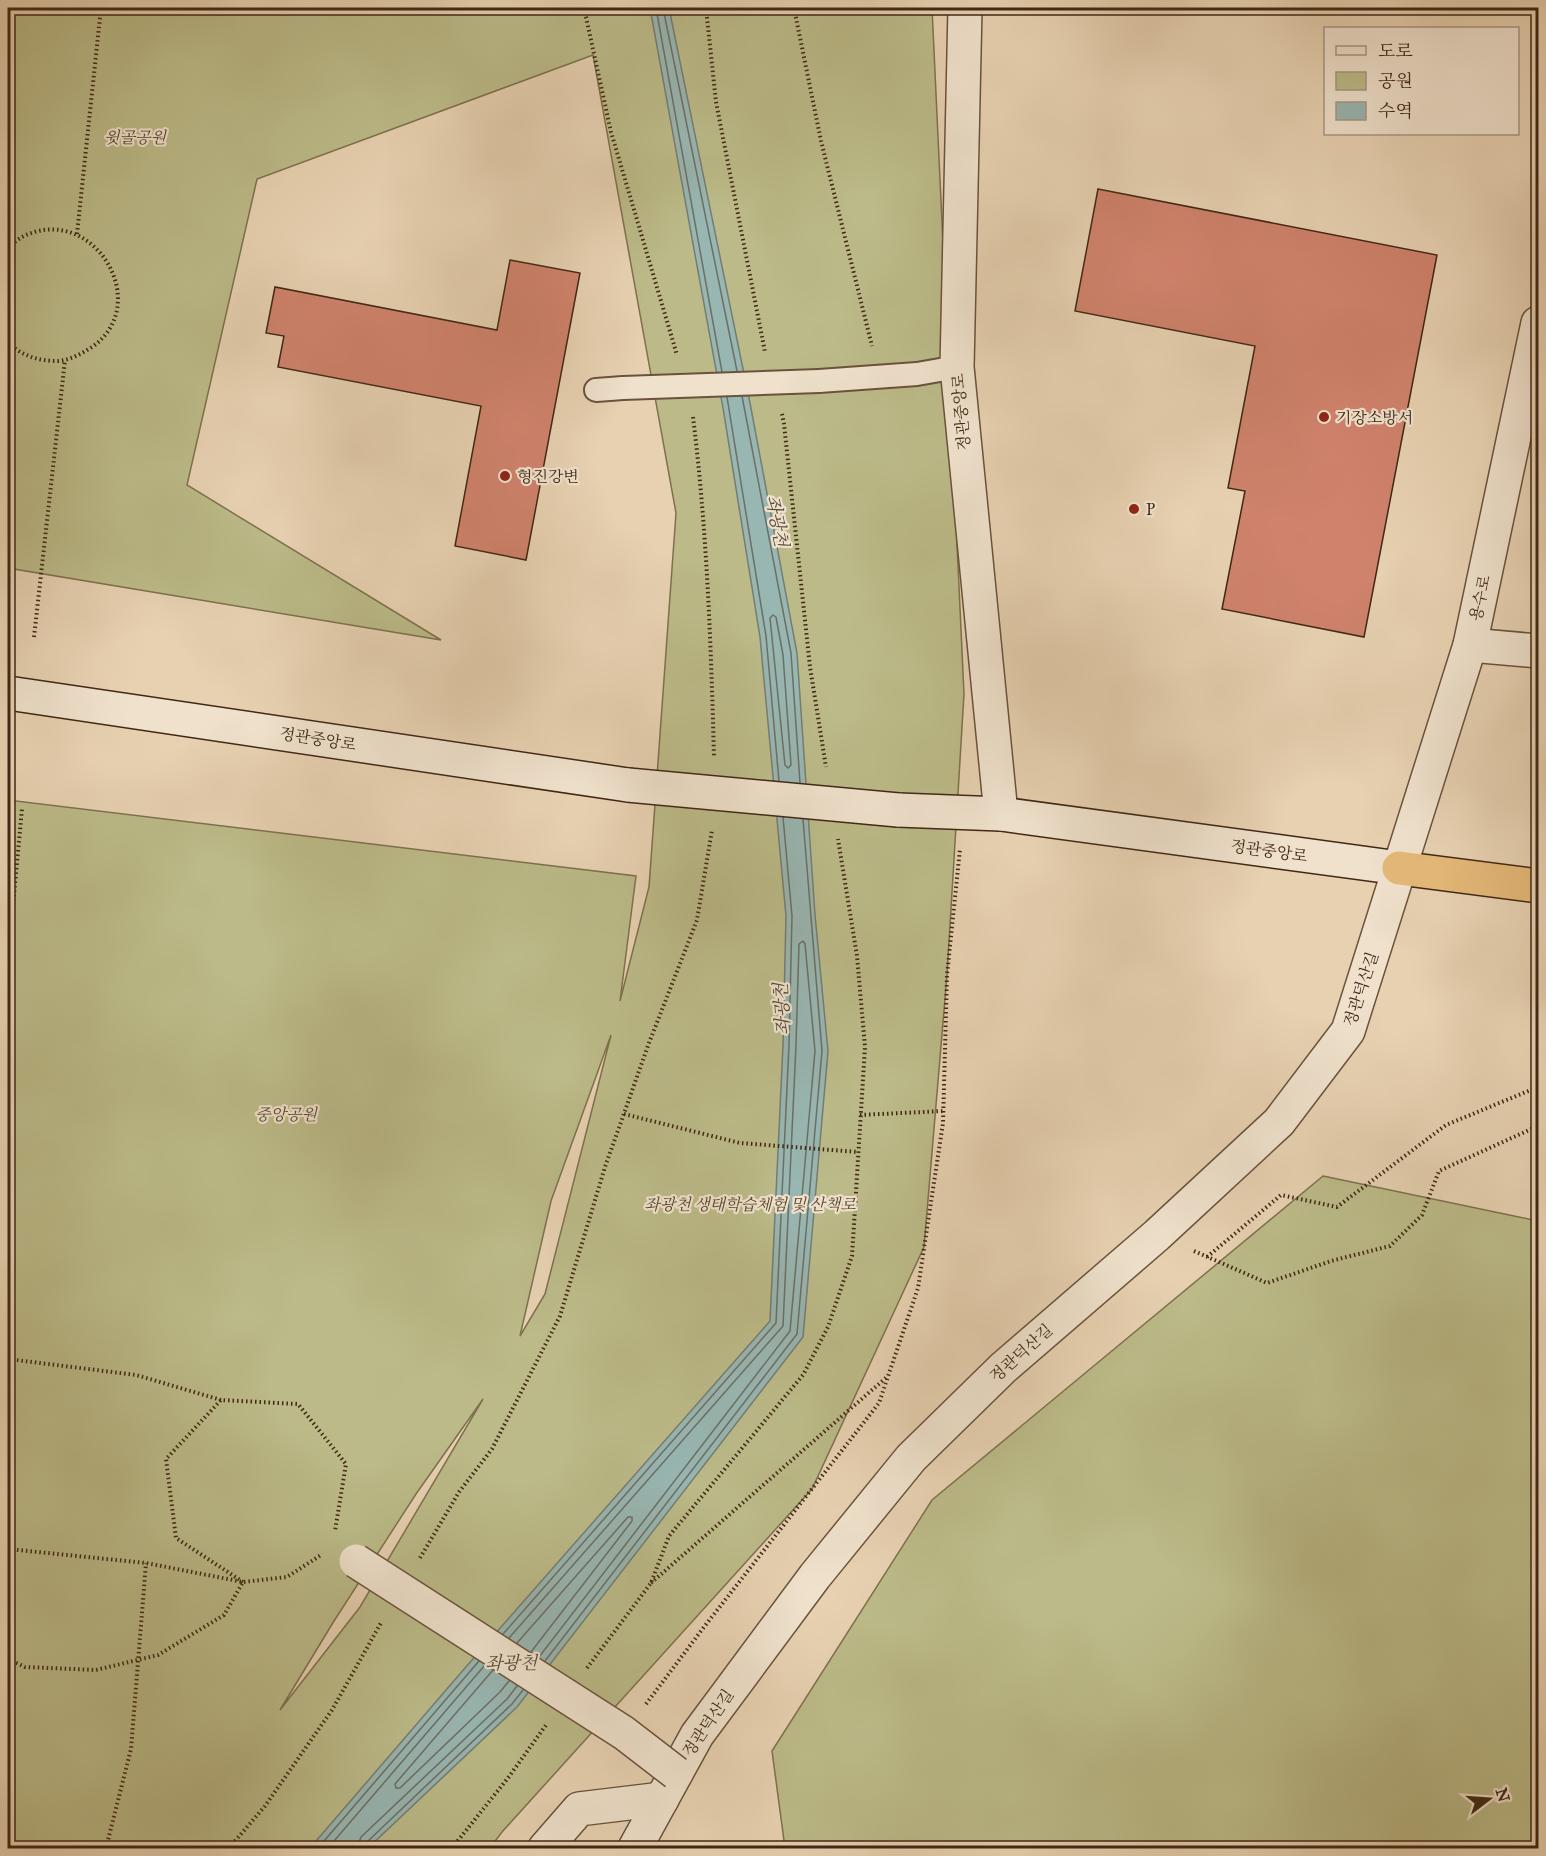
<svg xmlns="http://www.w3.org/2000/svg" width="1546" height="1856" font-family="'IM FELL Great Primer','Noto Serif KR',serif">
	<rect width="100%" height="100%" fill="#e7d1b1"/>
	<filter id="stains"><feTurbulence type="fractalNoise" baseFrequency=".00333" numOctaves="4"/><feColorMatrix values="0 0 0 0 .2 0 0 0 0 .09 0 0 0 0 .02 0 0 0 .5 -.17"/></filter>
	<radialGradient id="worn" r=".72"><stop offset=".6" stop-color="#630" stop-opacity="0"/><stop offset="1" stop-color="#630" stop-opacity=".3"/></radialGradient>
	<!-- green -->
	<g fill="#bbba88" stroke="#7e714e" stroke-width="1.5" fill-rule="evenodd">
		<path d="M 8,8 L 932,8 L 964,694 L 947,975 L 924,1247 L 812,1489 L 502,1832 L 490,1848 L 8,1848 L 8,800 L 636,876 L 620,1001 L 649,887 L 676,513 L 593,55 L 257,179 L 187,485 L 441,640 L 8,568 ZM 611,1035 L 545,1294 L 520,1336 L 551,1201 ZM 483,1399 L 360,1607 L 280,1710 L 334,1621 L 416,1494 Z"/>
		<path d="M 1323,1176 L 1538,1221 L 1538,1848 L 785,1848 L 772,1751 L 932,1500 Z"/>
	</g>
	<!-- water -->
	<path fill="#98b6b2" stroke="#757d73" stroke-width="1.5" d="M 650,8 L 669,8 L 750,403 L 797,653 L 815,915 L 828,1051 L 803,1337 L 517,1707 L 368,1848 L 310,1848 L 465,1668 L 770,1321 L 783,1045 L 786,916 L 760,637 L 723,408 Z"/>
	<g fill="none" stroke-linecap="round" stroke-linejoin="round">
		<!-- shore -->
		<g stroke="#6c6f64" stroke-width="1.5">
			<path d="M 656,8 L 722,372"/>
			<path d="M 663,8 L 737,371"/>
			<path d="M 742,396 L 791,653 L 800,783"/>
			<path d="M 727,397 L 766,636 L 779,781"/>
			<path d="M 773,615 L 776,617 L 783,655 L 791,765 L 788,768 L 785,765 L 770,618 Z"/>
			<path d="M 503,1634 L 776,1323 L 789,1045 L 792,916 L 783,817"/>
			<path d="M 509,1638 L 783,1326 L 796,1045 L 799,944 L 803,941 L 805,944 L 815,1051 L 790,1331 L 539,1657"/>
			<path d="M 517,1643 L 628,1517 L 632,1517 L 632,1521 L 531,1652"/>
			<path d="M 545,1661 L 797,1334 L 822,1051 L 803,819"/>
			<path d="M 493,1670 L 395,1784 L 396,1788 L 400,1788 L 500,1692 L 509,1681"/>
			<path d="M 318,1848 L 479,1661"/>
			<path d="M 328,1848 L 485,1665"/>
			<path d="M 357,1848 L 361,1837 L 507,1699 L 517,1686"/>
			<path d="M 365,1848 L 367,1842 L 512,1704 L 523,1690"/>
		</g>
	</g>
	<!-- building -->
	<g fill="#cf826c" stroke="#402815" stroke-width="1.5">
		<path d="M 1098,189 L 1437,255 L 1364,637 L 1222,609 L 1245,491 L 1228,488 L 1255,346 L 1075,311 Z"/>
		<path d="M 510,260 L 580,273 L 526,560 L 455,546 L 481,406 L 278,367 L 284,336 L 266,333 L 275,287 L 497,330 Z"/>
	</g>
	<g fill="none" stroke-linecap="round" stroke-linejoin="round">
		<defs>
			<g id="service">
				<path d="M 819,381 L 917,374 L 957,367"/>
				<path d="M 596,390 L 623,388"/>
			</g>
			<g id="minor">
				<path d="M 1470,645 L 1538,651"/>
				<path d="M 545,1848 L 579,1809 L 662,1799"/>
				<path d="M 635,1848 L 697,1735 L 815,1576 L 911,1458 L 1003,1368 L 1157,1235 L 1279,1122 L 1348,1031 L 1470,645 L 1538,323"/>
			</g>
			<path id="tertiary" d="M 965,8 L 957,367 L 1001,814"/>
			<g id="secondary">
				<path d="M 8,693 L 628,785"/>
				<path d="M 898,810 L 1001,814 L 1399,868"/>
			</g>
			<path id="trunk" d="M 1399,868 L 1538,886"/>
		</defs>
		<!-- service casing -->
		<use href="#service" stroke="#6a523c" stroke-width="26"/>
		<!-- minor casing -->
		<use href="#minor" stroke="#6a523c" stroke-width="36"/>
		<!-- tertiary casing -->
		<use href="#tertiary" stroke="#6a523c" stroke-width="36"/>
		<!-- secondary casing -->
		<use href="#secondary" stroke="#402815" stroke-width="36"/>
		<!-- trunk casing -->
		<use href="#trunk" stroke="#402815" stroke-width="36"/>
		<!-- path -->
		<g stroke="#402815" stroke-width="4" stroke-dasharray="1.5 3" stroke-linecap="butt">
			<path d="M 584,8 L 611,132 L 677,355"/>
			<path d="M 706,8 L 716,102 L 765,352"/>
			<path d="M 794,8 L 821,141 L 872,346"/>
			<path d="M 77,234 L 101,8"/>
			<path d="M 8,248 C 12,244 17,240 22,237 C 92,201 155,303 92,347 C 81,354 70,360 58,361 C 39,361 21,356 8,342"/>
			<path d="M 782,414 L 784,424 L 810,667 L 826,767"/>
			<path d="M 693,417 C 707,530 711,644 714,757"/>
			<path d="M 34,637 L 65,360"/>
			<path d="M 8,959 L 22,809"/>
			<path d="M 624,1114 L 740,1143 L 858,1152"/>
			<path d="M 860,1115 L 944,1111"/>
			<path d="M 1194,1251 L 1267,1283 L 1331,1261 L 1390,1246 L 1422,1215 L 1439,1171 L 1538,1126"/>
			<path d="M 1207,1257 L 1281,1195 L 1337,1207 L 1446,1125 L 1538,1087"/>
			<path d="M 8,1359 L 136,1375 L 221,1400"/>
			<path d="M 8,1549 L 146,1563 L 243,1582 L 287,1577 L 321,1555"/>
			<path d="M 420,1558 L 459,1492 L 492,1449 L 560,1316 L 605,1167 L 649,1043 L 697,920 L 712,830"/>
			<path d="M 243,1582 L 176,1538 L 166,1459 L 221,1400 L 298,1404 L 346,1464 L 335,1531"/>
			<path d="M 651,1583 L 888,1376"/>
			<path d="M 8,1659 L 25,1667 L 96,1670 L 158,1655 L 224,1615 L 243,1582"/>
			<path d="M 587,1668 L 651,1583 L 669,1536 L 803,1375 L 828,1327 L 852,1256 L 865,1047 L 857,956 L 838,839"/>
			<path d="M 646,1704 L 704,1627 L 879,1403 L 918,1288 L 943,1123 L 947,975 L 960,849"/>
			<path d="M 106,1848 L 131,1749 L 146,1563"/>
			<path d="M 229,1848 L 265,1806 L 332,1710 L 382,1621"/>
			<path d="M 452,1848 L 508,1778 L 546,1725"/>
		</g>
		<!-- service -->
		<use href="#service" stroke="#efe1cc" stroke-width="22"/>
		<!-- minor -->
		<use href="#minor" stroke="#efe1cc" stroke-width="33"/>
		<!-- tertiary -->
		<use href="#tertiary" stroke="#efe1cc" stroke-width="33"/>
		<!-- secondary -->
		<use href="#secondary" stroke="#efe1cc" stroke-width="33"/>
		<!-- trunk -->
		<use href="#trunk" stroke="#e4b878" stroke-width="33"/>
		<defs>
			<path id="service-bridge" d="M 623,388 L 819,381"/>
			<path id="pedestrian-bridge" d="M 356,1561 L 624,1733 L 676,1773"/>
			<path id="secondary-bridge" d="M 628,785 L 898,810"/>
		</defs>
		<!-- service-bridge casing -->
		<use href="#service-bridge" stroke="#6a523c" stroke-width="26" stroke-linecap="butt"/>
		<!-- pedestrian-bridge casing -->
		<use href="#pedestrian-bridge" stroke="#6a523c" stroke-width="36" stroke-linecap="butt"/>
		<!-- secondary-bridge casing -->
		<use href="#secondary-bridge" stroke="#402815" stroke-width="36" stroke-linecap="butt"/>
		<!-- service-bridge -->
		<use href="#service-bridge" stroke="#efe1cc" stroke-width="22"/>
		<!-- pedestrian-bridge -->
		<use href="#pedestrian-bridge" stroke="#efe1cc" stroke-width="33"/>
		<!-- secondary-bridge -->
		<use href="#secondary-bridge" stroke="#efe1cc" stroke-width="33"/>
	</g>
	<!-- markers -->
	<g fill="#8f2418" stroke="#efe1cc" stroke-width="2">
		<circle cx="1324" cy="417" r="6"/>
		<circle cx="505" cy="476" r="6"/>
		<circle cx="1134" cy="509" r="6"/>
	</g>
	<g text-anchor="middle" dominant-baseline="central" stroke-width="4.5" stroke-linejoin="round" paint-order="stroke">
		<!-- park labels -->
		<g font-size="16" font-style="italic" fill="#59452c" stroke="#efe1cc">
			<text x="135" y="137">윗골공원</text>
			<text x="286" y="1114">중앙공원</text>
			<text x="750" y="1204">좌광천 생태학습체험 및 산책로</text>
		</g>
		<!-- street labels -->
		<g font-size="16" fill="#402815" stroke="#efe1cc">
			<text transform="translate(961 412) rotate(-95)">정관중앙로</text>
			<text transform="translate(1480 598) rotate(-78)">용수로</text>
			<text transform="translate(318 739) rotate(9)">정관중앙로</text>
			<text transform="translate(1269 851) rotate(8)">정관중앙로</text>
			<text transform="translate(1361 989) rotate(-72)">정관덕산길</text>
			<text transform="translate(1021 1353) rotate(-42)">정관덕산길</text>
			<text transform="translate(708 1723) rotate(-56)">정관덕산길</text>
		</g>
		<!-- poi labels -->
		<g font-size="16" fill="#402815" stroke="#efe1cc" text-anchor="start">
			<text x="1336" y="417">기장소방서</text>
			<text x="517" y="476">형진강변</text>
			<text x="1146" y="509">P</text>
		</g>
		<!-- water labels -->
		<g font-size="18" font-style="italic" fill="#564c3c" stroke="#efe1cc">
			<text transform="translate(777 521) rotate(79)">좌광천</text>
			<text transform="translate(782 1009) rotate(-93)">좌광천</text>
			<text x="511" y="1663">좌광천</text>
		</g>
	</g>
	<!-- margin -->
	<rect width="1546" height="1856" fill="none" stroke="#e7d1b1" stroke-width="30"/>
	<rect x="9" y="9" width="1528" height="1838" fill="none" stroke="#402815" stroke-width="3"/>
	<rect x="15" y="15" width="1516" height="1826" fill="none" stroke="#402815" stroke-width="1.5"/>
	<!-- legend -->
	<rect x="1324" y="27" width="195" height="108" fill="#efe1cc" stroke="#a99783" stroke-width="1.5"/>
	<rect x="1336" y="46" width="30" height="9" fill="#efe1cc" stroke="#a99783" stroke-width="1.5"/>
	<text x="1378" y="57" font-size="18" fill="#402815">도로</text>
	<rect x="1336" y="72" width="30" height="18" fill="#bbba88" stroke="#a99783" stroke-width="1.5"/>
	<text x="1378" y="87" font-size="18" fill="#402815">공원</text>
	<rect x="1336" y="102" width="30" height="18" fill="#98b6b2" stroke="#a99783" stroke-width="1.5"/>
	<text x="1378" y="117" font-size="18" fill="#402815">수역</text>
	<!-- north arrow -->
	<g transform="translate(1489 1799) rotate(73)" stroke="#efe1cc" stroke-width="4.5" paint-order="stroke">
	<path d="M0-4.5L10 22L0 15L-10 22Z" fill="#402815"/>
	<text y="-9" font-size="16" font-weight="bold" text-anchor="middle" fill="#402815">N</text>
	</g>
	<rect width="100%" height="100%" filter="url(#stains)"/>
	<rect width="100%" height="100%" fill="url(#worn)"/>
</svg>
